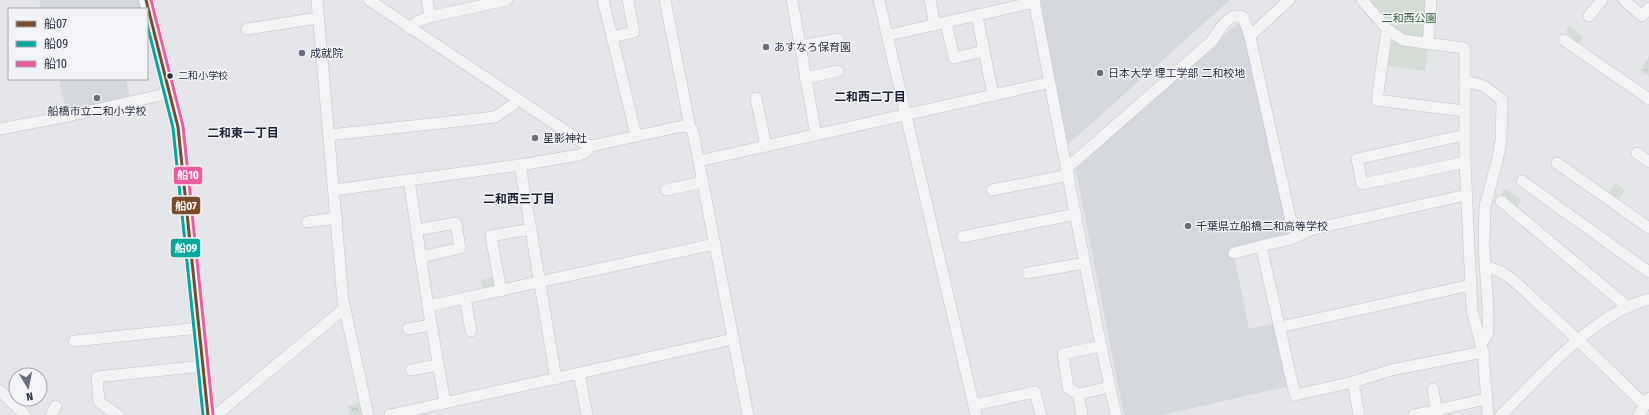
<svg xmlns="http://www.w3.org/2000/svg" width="1649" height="415" font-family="'Fira Sans Condensed','Noto Sans JP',sans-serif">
	<defs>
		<pattern id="grass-dots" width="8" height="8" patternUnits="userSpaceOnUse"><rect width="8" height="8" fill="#d3ddd5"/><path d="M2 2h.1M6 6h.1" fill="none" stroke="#b5beb8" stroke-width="1.8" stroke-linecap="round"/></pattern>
		<pattern id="forest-crowns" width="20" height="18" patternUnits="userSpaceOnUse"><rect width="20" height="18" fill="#d3ddd5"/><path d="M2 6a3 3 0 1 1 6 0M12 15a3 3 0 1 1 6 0" fill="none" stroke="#b5beb8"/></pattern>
	</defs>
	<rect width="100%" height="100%" fill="#e5e6e9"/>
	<!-- built -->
	<g fill="#d5d7de">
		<path d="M 39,0 L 138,0 L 140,9 L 41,9 Z"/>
		<path d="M 1036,0 L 1230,0 L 1066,146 Z"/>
		<path d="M 1237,24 L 1243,25 L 1292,232 L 1291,236 L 1233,250 L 1249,329 L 1276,323 L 1290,386 L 1162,415 L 1124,415 L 1075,167 Z"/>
		<path d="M 59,79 L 126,79 L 131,101 L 67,115 Z"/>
	</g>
	<!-- grass -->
	<path fill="url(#grass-dots)" d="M 1649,56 L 1649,76 L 1641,71 Z"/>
	<!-- forest -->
	<path fill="url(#forest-crowns)" d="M 361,402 L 364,415 L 350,415 L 348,406 Z"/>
	<!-- green -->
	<g fill="#d3ddd5">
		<path d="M 1370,0 L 1428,0 L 1425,38 L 1404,35 L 1394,28 Z"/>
		<path d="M 1569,26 L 1584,37 L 1578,44 C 1573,41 1571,36 1566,32 Z"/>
		<path d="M 1395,41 L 1407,46 L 1428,50 L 1425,71 L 1386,65 L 1389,44 Z"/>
		<path d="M 1616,183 L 1625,190 L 1617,202 L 1608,195 Z"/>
		<path d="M 1505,189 L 1522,200 L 1516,209 L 1502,194 Z"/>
		<path d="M 495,277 L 496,283 L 493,287 L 483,289 L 481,280 Z"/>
	</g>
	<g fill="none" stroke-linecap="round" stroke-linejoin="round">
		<defs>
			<g id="minor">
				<path d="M 317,0 L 343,300 L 368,415"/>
				<path d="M 369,0 L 585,144 L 591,146 L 683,126 L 690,127 L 693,132 L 748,415"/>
				<path d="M 427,0 L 429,11 L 433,16"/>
				<path d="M 603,0 L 636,135"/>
				<path d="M 665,0 L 690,127"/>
				<path d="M 792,0 L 816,135"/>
				<path d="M 879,0 L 976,415"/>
				<path d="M 930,0 L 935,25"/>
				<path d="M 1034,0 L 1050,84"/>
				<path d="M 1289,0 L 1251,35 L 1250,37 L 1290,217 L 1298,236"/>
				<path d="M 1362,0 L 1387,29 L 1403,40 L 1463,48 L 1465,49 L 1465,162 L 1472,310 L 1483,352 L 1488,415"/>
				<path d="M 1624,0 L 1642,16 L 1649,8"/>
				<path d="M 977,16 L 993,95"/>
				<path d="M 1589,16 L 1602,0"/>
				<path d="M 946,23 L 954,58 L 984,51"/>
				<path d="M 409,28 L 418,21 L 433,16 L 507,0"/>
				<path d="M 247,29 L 318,18"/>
				<path d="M 1387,29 L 1377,100 L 1464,111"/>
				<path d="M 889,35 L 1035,2"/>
				<path d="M 612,37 L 634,32 L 628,0"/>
				<path d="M 1564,40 L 1649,99"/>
				<path d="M 1428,44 L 1431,0"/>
				<path d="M 800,46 L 838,39"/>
				<path d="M 805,78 L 838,71"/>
				<path d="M 1465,81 L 1484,86 L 1502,100 L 1502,104 L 1501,140 L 1497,162 L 1485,206 L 1484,247 L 1488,309 L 1488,333 L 1481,344"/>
				<path d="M 756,98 L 766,146"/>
				<path d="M 0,129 L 68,116 L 170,93"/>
				<path d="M 329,135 L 495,117 L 513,105 L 517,100"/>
				<path d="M 1464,135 L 1357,159 L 1362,184 L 1465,162"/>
				<path d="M 1637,153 L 1649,162"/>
				<path d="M 699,161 L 1047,83 L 1050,84 L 1098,331 L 1116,415"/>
				<path d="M 1557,163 L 1649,228"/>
				<path d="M 520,165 L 556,379"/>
				<path d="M 1067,168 L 1212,41 C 1219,31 1228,11 1243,17 L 1250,36"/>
				<path d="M 409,180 L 428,306 L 445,403"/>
				<path d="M 1522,181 L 1649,272"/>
				<path d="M 334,190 L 520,165 L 579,155 L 584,153 L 591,146"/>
				<path d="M 666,190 L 703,182"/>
				<path d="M 992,190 L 1069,175"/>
				<path d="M 1466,195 L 1313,229 L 1291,239 L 1261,246 L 1295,395 L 1353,382 L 1391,370 L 1483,352"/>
				<path d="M 1501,201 L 1628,307"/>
				<path d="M 307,222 L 337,218"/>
				<path d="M 416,230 L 456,223 L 460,248 L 421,257"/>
				<path d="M 962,237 L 1076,214"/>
				<path d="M 1234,253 L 1261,246"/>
				<path d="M 1485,267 C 1507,269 1525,292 1541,306 C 1577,338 1610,371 1645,405"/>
				<path d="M 1028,273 L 1085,263"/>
				<path d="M 501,291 L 491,236 L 531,229"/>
				<path d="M 465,298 L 471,331"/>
				<path d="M 428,306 L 715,244"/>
				<path d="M 1280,327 L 1471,285"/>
				<path d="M 408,329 L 431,325"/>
				<path d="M 74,341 L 199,328"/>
				<path d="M 411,370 L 438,365"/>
				<path d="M 579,373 L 587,415"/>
				<path d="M 1353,382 L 1359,415"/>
				<path d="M 1433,389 L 1437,415"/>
				<path d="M 0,391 L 25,415"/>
				<path d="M 1078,394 L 1110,387"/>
				<path d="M 974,405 L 1035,392 L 1041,415"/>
				<path d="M 51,415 L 56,406"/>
				<path d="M 118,415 L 99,402 L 97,377 L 203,366"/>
				<path d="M 216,415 L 345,308"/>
				<path d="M 390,415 L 733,339"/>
				<path d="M 1082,415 L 1078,394 L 1068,388 L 1063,354 L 1101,346"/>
				<path d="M 1414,415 L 1486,399"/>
				<path d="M 1501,415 C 1542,375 1592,314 1649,299"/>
				<path d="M 1639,415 L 1649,398"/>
			</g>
			<path id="major" d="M 146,0 L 178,127 L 208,415"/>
		</defs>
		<!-- minor casing -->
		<use href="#minor" stroke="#c2c3c7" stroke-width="12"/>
		<!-- major casing -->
		<use href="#major" stroke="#c1c2c7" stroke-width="16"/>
		<!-- minor -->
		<use href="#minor" stroke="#f4f4f6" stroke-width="11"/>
		<!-- major -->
		<use href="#major" stroke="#f7f7f8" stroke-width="14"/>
		<defs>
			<path id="bus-1" d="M 146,0 L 178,127 L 208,415"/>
			<path id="bus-2" d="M 147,24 L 173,128 L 203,415"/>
			<path id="bus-3" d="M 151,0 L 183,126 L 213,414"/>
		</defs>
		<!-- bus-1 casing -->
		<use href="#bus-1" stroke="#f3f4f8" stroke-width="6"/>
		<!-- bus-2 casing -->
		<use href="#bus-2" stroke="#f3f4f8" stroke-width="6"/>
		<!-- bus-3 casing -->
		<use href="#bus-3" stroke="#f3f4f8" stroke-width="6"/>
		<!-- bus-1 -->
		<use href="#bus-1" stroke="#7a4b2a" stroke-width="3"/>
		<!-- bus-2 -->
		<use href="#bus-2" stroke="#00a99d" stroke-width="3"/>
		<!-- bus-3 -->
		<use href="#bus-3" stroke="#ef5ba1" stroke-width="3"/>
	</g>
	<!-- markers -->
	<g fill="#6c6e7e" stroke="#f3f4f8" stroke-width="1.5">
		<circle cx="766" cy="47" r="4"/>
		<circle cx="302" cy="53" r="4"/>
		<circle cx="1100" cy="73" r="4"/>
		<circle cx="97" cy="98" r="4"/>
		<circle cx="535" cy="138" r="4"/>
		<circle cx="1188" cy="226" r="4"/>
	</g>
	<circle fill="#2b2e44" stroke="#f3f4f8" stroke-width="1.5" cx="170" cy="76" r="3.5"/>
	<g text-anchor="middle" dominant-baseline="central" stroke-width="3" stroke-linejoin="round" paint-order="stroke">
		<!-- bus labels -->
		<g font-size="10" fill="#2b2e44" stroke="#f3f4f8" text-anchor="start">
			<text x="178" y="76">二和小学校</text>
		</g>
		<!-- park labels -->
		<g font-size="11" fill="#386039" stroke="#f3f4f8">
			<text x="1409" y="18">二和西公園</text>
		</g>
		<!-- poi labels -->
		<g font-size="11" fill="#2b2e44" stroke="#f3f4f8" text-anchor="start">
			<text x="774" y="47">あすなろ保育園</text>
			<text x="310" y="53">成就院</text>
			<text x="1108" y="73">日本大学 理工学部 二和校地</text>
			<text x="97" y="111" text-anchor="middle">船橋市立二和小学校</text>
			<text x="543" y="138">星影神社</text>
			<text x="1196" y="226">千葉県立船橋二和高等学校</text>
		</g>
		<!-- neighbourhood labels -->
		<g font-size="12" font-weight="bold" fill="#1d2035" stroke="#f3f4f8">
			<text x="870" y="97">二和西二丁目</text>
			<text x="243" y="133">二和東一丁目</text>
			<text x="519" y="199">二和西三丁目</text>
		</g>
	</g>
	<g stroke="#f3f4f8" stroke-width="1.5">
		<rect x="173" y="166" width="30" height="19" rx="4" fill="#ef5ba1"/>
		<rect x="171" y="196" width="30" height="19" rx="4" fill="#7a4b2a"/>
		<rect x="170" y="238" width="31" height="20" rx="4" fill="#00a99d"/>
	</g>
	<g font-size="11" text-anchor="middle" font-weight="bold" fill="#fff">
		<text x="188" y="179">船10</text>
		<text x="186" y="210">船07</text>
		<text x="186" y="252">船09</text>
	</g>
	<!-- legend -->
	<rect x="8" y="8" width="140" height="72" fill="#f3f4f8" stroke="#a3a5b0"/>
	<rect x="16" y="21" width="20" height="6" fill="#7a4b2a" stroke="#a3a5b0"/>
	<text x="44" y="28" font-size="12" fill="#2b2e44">船07</text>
	<rect x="16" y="41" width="20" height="6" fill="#00a99d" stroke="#a3a5b0"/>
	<text x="44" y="48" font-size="12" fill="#2b2e44">船09</text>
	<rect x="16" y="61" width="20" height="6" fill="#ef5ba1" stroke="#a3a5b0"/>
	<text x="44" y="68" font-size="12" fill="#2b2e44">船10</text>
	<!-- north arrow -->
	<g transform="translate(28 387) rotate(170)"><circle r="19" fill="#f3f4f8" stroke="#a3a5b0"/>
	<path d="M0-3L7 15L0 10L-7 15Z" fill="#6c6e7e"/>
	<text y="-6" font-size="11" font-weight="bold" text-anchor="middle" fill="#2b2e44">N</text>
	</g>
</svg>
